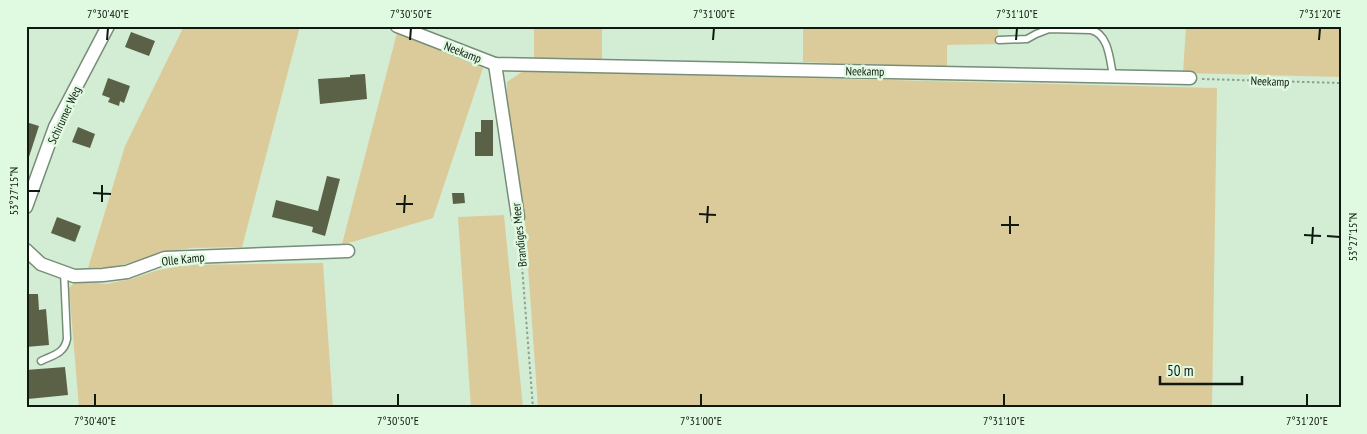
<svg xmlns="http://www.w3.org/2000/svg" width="1367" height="434" font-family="'PT Sans Narrow',sans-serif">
	<rect width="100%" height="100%" fill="#d3ecd4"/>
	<!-- green -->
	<g fill="#dccb9a">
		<path d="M 184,26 L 300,26 L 242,247 L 191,248 L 159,253 L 130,263 L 112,267 L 88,268 L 125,146 Z"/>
		<rect x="534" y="26" width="68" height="33"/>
		<path d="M 803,26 L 998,26 L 998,44 L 947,45 L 947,67 L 803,62 Z"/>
		<path d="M 1186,26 L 1341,26 L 1341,77 L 1183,73 Z"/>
		<path d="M 397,33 L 483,68 L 433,218 L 352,242 L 342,244 Z"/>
		<path d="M 523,71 L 1217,88 L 1212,408 L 538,408 L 525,224 L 507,108 L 507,82 Z"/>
		<path d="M 504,215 L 523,408 L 471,408 L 458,217 Z"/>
		<path d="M 323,263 L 333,408 L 79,408 L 69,288 L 77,280 L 106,284 L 131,279 L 155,271 L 184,265 Z"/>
	</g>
	<!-- building -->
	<g fill="#5a6146">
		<path d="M 131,32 L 155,41 L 149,56 L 125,47 Z"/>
		<path d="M 365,74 L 367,99 L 320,104 L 318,79 L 350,77 L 350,75 Z"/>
		<path d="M 108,78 L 130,86 L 124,103 L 120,101 L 119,106 L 108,102 L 110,98 L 102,95 Z"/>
		<path d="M 481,120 L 493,120 L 493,156 L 475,156 L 475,132 L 481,132 Z"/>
		<path d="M 26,122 L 39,126 L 28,160 L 26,159 Z"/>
		<path d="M 78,127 L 95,134 L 90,148 L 72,142 Z"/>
		<path d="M 327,176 L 340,179 L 325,236 L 312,232 L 313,227 L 272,217 L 276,200 L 318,211 Z"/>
		<path d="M 452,193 L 464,193 L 465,203 L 453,204 Z"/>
		<path d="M 57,217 L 81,226 L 75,242 L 51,233 Z"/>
		<path d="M 26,294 L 38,294 L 39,310 L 46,309 L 49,345 L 26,347 Z"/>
		<path d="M 65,367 L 68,395 L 28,399 L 26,370 Z"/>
	</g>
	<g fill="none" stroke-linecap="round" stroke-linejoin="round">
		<defs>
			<g id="service">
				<path d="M 999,40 L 1027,39 L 1036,34 L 1049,29 L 1091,30 C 1109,34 1110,61 1113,76"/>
				<path d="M 41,361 C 53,355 64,354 67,339 L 64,272"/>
			</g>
			<g id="minor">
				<path d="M 397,26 L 495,64 L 1190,78"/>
				<path d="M 495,64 L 518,217"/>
				<path d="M 26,207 L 55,127 L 108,26"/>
				<path d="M 26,250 L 41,264 L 74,276 L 103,275 L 127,272 L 165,258 L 348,251"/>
			</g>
		</defs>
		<!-- service casing -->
		<use href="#service" stroke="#768d77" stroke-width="9"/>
		<!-- minor casing -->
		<use href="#minor" stroke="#768d77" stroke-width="15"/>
		<!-- path -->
		<g stroke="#8da18e" stroke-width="2" stroke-dasharray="2.5 2.5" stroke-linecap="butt">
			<path d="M 1202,79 L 1341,83"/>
			<path d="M 519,227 L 533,408"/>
		</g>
		<!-- service -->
		<use href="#service" stroke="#fff" stroke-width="6"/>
		<!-- minor -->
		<use href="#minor" stroke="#fff" stroke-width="12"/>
	</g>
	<!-- ticks -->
	<path fill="none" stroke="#101910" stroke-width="2" d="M 107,40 L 108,28M 410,40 L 411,28M 713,40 L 714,28M 1016,40 L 1017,28M 1319,40 L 1320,28M 28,191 L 40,191M 93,193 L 111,194M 102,202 L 102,185M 396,204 L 413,204M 404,213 L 405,195M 699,214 L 716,215M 707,223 L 708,206M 1001,225 L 1019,225M 1010,234 L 1010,216M 1304,235 L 1321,236M 1327,236 L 1340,237M 1312,244 L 1313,227M 95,406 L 95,394M 398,406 L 398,394M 701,406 L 701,394M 1004,406 L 1004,394M 1307,406 L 1307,394"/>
	<g text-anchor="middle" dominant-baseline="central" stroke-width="5" stroke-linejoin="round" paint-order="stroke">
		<!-- street labels -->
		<g font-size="12" fill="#101910" stroke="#e0fae1">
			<text transform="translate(463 52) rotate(21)">Neekamp</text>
			<text transform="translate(865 71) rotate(1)">Neekamp</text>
			<text transform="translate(1270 81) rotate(2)">Neekamp</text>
			<text transform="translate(64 115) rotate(-65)">Schirumer Weg</text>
			<text transform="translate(519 235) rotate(-96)">Brandiges Meer</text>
			<text transform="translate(183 259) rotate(-6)">Olle Kamp</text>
		</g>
	</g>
	<!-- border -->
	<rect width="1367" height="434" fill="none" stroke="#e0fae1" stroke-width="55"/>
	<!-- scale -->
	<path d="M1160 376v8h82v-8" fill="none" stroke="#101910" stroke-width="2.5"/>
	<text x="1167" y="376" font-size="15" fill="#101910" stroke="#e0fae1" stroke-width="4" paint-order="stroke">50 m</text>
	<rect x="28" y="28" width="1312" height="378" fill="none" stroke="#101910" stroke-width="2"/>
	<g font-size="12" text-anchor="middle" fill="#101910">
		<text x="108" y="18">7°30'40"E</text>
		<text x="411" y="18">7°30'50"E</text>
		<text x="714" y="18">7°31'00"E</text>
		<text x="1017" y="18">7°31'10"E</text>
		<text x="1320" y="18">7°31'20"E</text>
		<text transform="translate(14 191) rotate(-90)" y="4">53°27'15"N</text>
		<text transform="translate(1353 237) rotate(-90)" y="4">53°27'15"N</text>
		<text x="95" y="425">7°30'40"E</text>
		<text x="398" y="425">7°30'50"E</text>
		<text x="701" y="425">7°31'00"E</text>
		<text x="1004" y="425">7°31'10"E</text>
		<text x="1307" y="425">7°31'20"E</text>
	</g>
</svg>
